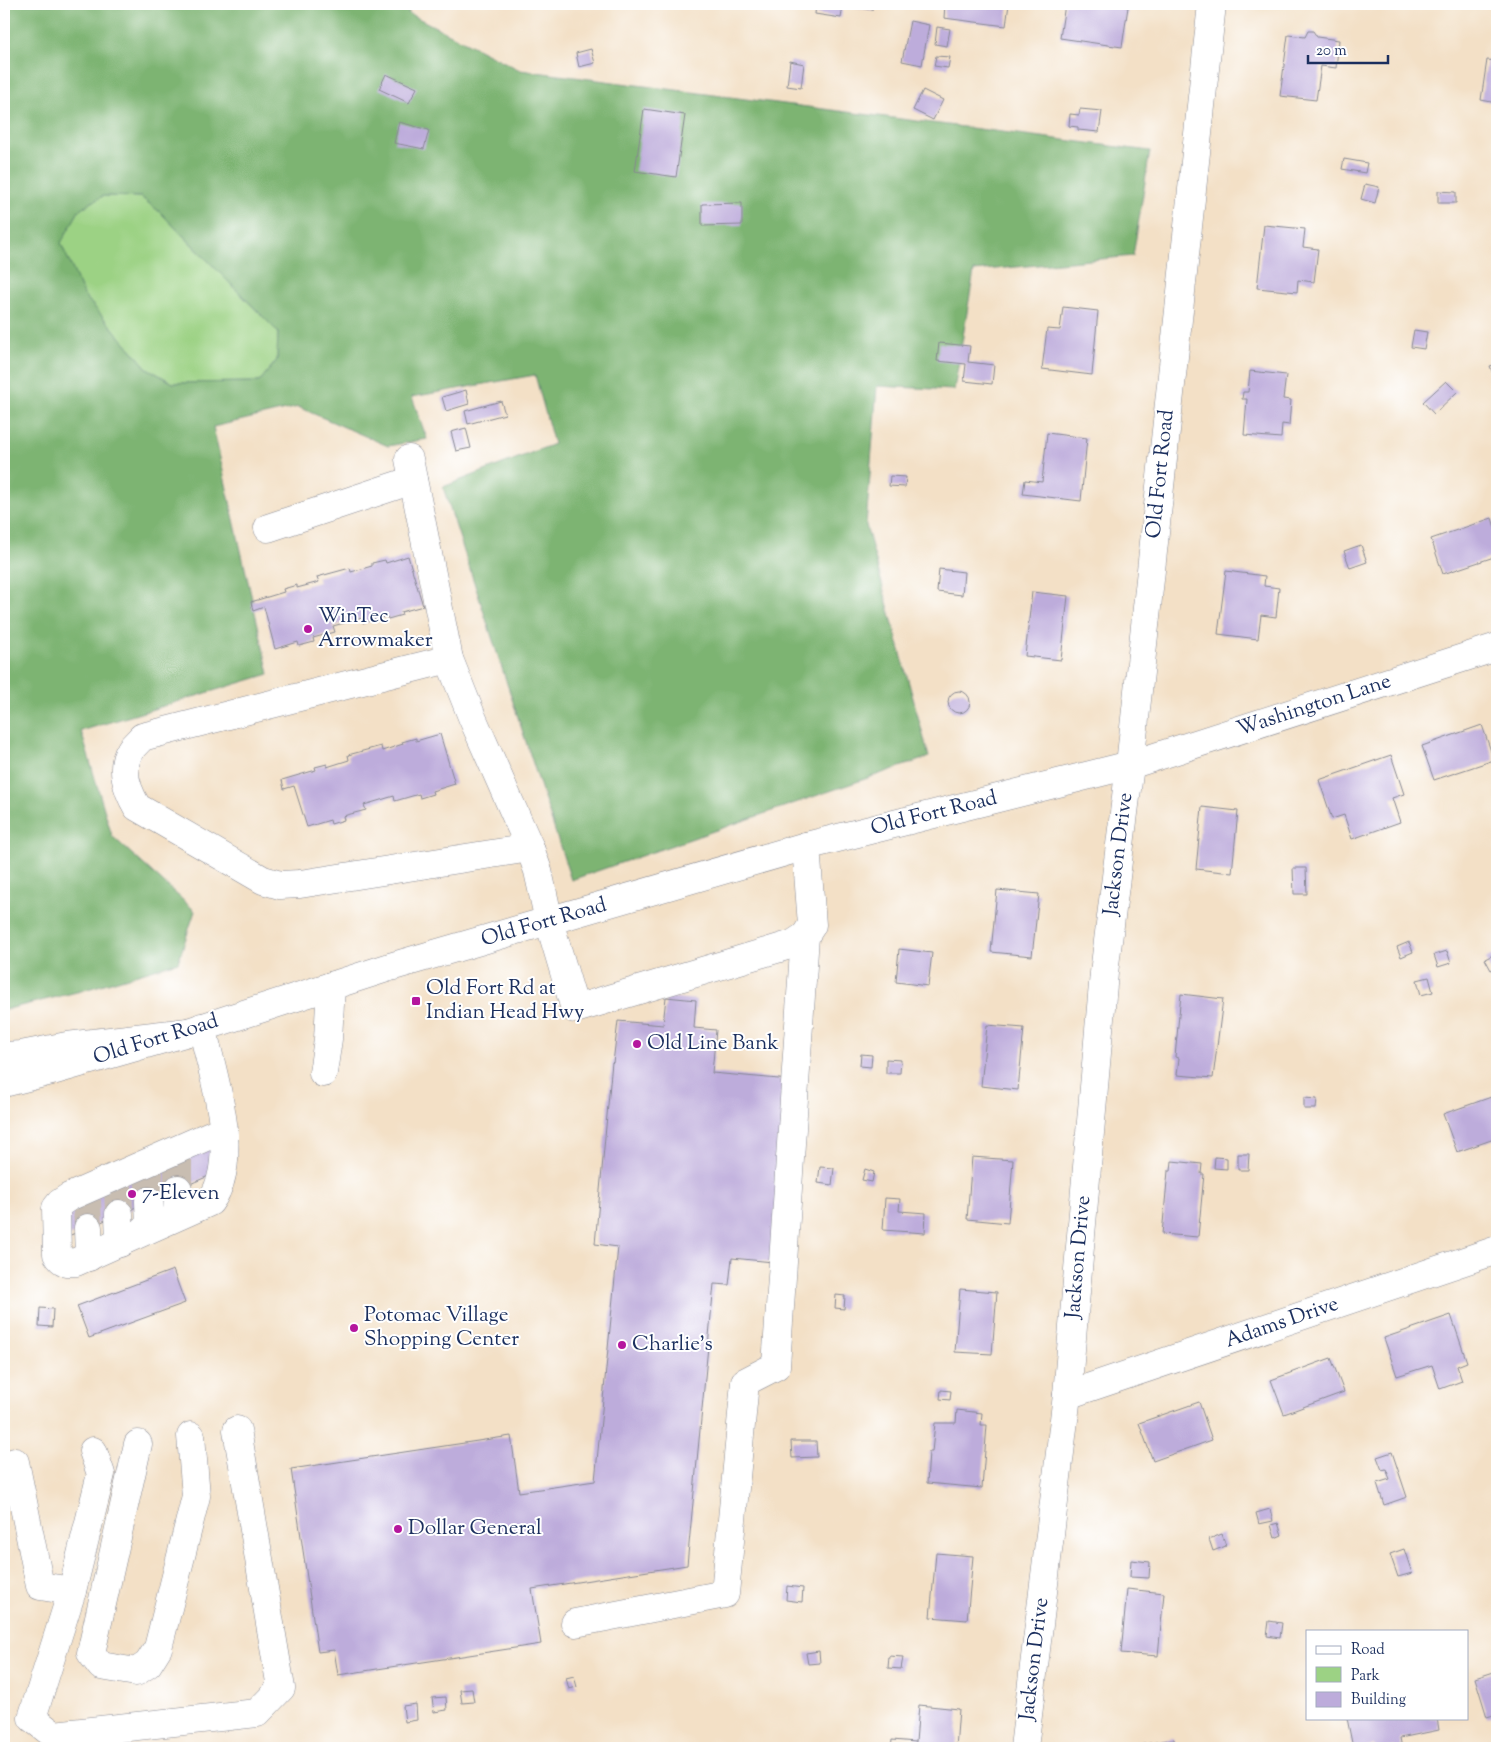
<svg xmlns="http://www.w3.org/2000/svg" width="1501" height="1752" font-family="'Sorts Mill Goudy',serif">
	<rect width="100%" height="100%" fill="#fff"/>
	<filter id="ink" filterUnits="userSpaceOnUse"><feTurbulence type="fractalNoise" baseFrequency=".02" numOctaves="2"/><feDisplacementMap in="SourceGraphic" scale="10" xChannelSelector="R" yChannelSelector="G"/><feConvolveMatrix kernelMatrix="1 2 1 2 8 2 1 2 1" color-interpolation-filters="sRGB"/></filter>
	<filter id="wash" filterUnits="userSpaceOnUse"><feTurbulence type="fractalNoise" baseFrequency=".0096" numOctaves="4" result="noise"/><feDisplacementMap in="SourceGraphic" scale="20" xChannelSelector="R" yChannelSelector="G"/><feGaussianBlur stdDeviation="1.12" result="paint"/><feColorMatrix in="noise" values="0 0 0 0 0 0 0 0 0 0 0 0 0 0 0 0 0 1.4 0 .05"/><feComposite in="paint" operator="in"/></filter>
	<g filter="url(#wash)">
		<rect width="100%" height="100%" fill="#f3e0c6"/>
		<!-- green -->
		<path fill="#9cd284" stroke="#5c8071" d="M 103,196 L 141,197 L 161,213 L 278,332 L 277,360 L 259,382 L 173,383 L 147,368 L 84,295 L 60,243 L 80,209 Z"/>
		<!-- forest -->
		<path fill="#7db472" stroke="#4c7268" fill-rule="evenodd" d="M 4,4 L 412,4 L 408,13 L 520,70 L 1150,151 L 1133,256 L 974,271 L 954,390 L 877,386 L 866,525 L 929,757 L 571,880 L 443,487 L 554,444 L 535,375 L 412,397 L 427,439 L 388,446 L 298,407 L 213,427 L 269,674 L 81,731 L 112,836 L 195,911 L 178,962 L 81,991 L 4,1010 ZM 103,196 L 141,197 L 161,213 L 278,332 L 277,360 L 259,382 L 173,383 L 147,368 L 84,295 L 61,243 L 80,209 Z"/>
		<g id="blocks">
			<!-- building -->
			<g fill="#bdacdb">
				<path d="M 816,4 L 873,4 L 872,10 L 843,5 L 841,18 L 815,14 Z"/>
				<path d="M 945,4 L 1009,4 L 1006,26 L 944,18 Z"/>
				<path d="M 1065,4 L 1106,4 L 1128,7 L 1122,47 L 1060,38 Z"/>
				<path d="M 910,21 L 929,25 L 922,65 L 902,61 Z"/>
				<path d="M 937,27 L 950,29 L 947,46 L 935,44 Z"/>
				<path d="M 1308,31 L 1313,31 L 1317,37 L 1339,40 L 1336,68 L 1321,66 L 1316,100 L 1280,96 L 1288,35 L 1305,37 Z"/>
				<path d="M 591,49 L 595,63 L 579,67 L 576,53 Z"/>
				<path d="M 936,56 L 950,57 L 948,68 L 934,66 Z"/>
				<path d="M 1487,60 L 1497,61 L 1497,103 L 1481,100 Z"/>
				<path d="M 790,61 L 804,64 L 801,88 L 787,86 Z"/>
				<path d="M 386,74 L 417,88 L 409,103 L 379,89 Z"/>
				<path d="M 923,90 L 943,100 L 933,120 L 913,110 Z"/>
				<path d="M 644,109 L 685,115 L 676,177 L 635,171 Z"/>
				<path d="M 1080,109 L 1102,111 L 1099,132 L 1078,130 L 1078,127 L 1069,126 L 1070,114 L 1079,115 Z"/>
				<path d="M 399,122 L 429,130 L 424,149 L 394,143 Z"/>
				<path d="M 1344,159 L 1367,163 L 1365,173 L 1342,169 Z"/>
				<path d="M 1365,184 L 1379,187 L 1375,203 L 1361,199 Z"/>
				<path d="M 1438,191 L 1456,192 L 1456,203 L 1438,203 Z"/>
				<path d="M 742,203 L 742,225 L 702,226 L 702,204 Z"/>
				<path d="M 1264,225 L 1305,229 L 1303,247 L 1318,249 L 1314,282 L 1298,280 L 1297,292 L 1257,288 Z"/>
				<path d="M 1063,307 L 1098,311 L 1092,375 L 1042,369 L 1047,329 L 1060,330 Z"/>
				<path d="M 1414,330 L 1427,332 L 1424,349 L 1411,347 Z"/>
				<path d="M 939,343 L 970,346 L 968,362 L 994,365 L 992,384 L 964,381 L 966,364 L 937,361 Z"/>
				<path d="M 1497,364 L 1497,384 L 1490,366 Z"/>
				<path d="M 1250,371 L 1286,375 L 1283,399 L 1291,400 L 1289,425 L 1282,424 L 1281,438 L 1244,435 L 1247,399 L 1242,399 L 1243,392 L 1248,392 Z"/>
				<path d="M 1446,381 L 1457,392 L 1434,414 L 1423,402 Z"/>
				<path d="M 466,390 L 469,404 L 446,411 L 442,397 Z"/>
				<path d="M 501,401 L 505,414 L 468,424 L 465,411 Z"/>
				<path d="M 466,428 L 471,448 L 456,451 L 451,432 Z"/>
				<path d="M 1047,433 L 1087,438 L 1081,501 L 1023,494 L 1025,480 L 1042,482 Z"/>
				<path d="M 890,476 L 906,477 L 905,487 L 889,486 Z"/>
				<path d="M 1492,518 L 1497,534 L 1497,556 L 1443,574 L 1431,539 Z"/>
				<path d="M 1361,545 L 1367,562 L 1350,568 L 1344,551 Z"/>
				<path d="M 408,556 L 423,606 L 401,612 L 402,615 L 388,619 L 387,616 L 363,623 L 362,618 L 333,626 L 335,632 L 313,638 L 314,642 L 299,646 L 298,642 L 275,649 L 264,607 L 253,611 L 251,602 L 284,592 L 283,589 L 297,585 L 297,588 L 319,582 L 317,577 L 350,568 L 351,572 L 372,566 L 372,563 L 385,560 L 386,563 Z"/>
				<path d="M 939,569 L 964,572 L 962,595 L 937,592 Z"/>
				<path d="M 1226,571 L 1265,576 L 1264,586 L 1279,588 L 1276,617 L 1261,615 L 1258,639 L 1218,634 Z"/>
				<path d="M 1032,592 L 1068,596 L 1061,660 L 1025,656 Z"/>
				<circle cx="959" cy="702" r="11"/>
				<path d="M 1482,725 L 1494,760 L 1434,780 L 1422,746 Z"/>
				<path d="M 440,734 L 455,784 L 432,791 L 433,794 L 420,798 L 419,794 L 395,801 L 394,796 L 364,805 L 366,810 L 343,816 L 344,820 L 331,824 L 330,820 L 307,827 L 294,786 L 284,789 L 282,780 L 316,770 L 315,767 L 327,764 L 327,767 L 349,760 L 348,755 L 381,746 L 382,751 L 403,744 L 402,742 L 416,738 L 416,741 Z"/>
				<path d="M 1391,755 L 1404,794 L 1392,798 L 1400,822 L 1352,839 L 1344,815 L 1332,819 L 1319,780 Z"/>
				<path d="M 1202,807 L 1238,811 L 1232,873 L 1196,869 Z"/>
				<path d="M 1293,868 L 1306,868 L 1307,894 L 1294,894 Z"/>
				<path d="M 997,890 L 1039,894 L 1032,956 L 991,952 Z"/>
				<path d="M 1409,942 L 1413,952 L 1401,957 L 1397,947 Z"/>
				<path d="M 899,949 L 932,953 L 928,986 L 896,982 Z"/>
				<path d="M 1447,951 L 1451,963 L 1438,967 L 1434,955 Z"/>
				<path d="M 1497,953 L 1497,967 L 1491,970 L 1485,959 Z"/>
				<path d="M 1429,977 L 1433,992 L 1421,995 L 1417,980 Z"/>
				<path d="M 1181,994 L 1223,999 L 1213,1078 L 1177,1075 L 1179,1058 L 1175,1057 Z"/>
				<path d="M 666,997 L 696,1000 L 694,1028 L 716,1030 L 712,1073 L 790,1080 L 773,1262 L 732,1258 L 729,1285 L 714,1284 L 687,1565 L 532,1589 L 541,1644 L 338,1675 L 334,1650 L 318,1652 L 291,1469 L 511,1436 L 519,1492 L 595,1481 L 618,1247 L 595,1244 L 612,1062 L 613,1063 L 618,1021 L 663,1025 Z"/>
				<path d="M 987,1025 L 1024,1028 L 1018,1090 L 981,1086 Z"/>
				<path d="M 861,1054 L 872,1055 L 871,1067 L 860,1066 Z"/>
				<path d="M 886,1059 L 901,1060 L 900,1073 L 886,1073 Z"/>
				<path d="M 1497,1095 L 1497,1138 L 1457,1152 L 1443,1114 Z"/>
				<path d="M 1304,1098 L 1317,1099 L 1316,1109 L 1304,1109 Z"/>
				<path d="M 211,1145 L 211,1175 L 59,1240 L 60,1212 Z"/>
				<path d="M 1238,1154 L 1249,1154 L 1248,1170 L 1238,1170 Z"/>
				<path d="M 972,1157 L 1013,1160 L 1008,1223 L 967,1219 Z"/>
				<path d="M 1215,1157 L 1227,1158 L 1227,1169 L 1214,1168 Z"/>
				<path d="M 1172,1161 L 1202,1164 L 1201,1174 L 1204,1174 L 1198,1237 L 1162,1234 L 1168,1171 L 1171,1171 Z"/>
				<path d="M 820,1167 L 834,1168 L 832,1185 L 818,1183 Z"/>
				<path d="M 865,1169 L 874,1172 L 872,1182 L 862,1180 Z"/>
				<path d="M 885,1198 L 900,1199 L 899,1211 L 926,1213 L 925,1233 L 883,1230 Z"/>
				<path d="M 173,1270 L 185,1303 L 89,1338 L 77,1306 Z"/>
				<path d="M 960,1289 L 997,1292 L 992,1354 L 955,1352 Z"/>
				<path d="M 836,1295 L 845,1296 L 844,1309 L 835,1308 Z"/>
				<path d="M 40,1308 L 53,1309 L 52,1327 L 39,1326 Z"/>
				<path d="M 1451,1315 L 1467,1362 L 1457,1366 L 1462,1381 L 1440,1389 L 1432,1365 L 1397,1376 L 1384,1338 Z"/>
				<path d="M 1331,1358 L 1344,1392 L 1284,1414 L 1271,1380 Z"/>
				<path d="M 941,1390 L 951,1391 L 950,1400 L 940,1399 Z"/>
				<path d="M 1199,1402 L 1212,1440 L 1153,1461 L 1139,1423 Z"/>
				<path d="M 957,1410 L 982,1413 L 981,1425 L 987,1425 L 982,1488 L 927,1483 L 929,1452 L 932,1452 L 935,1423 L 956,1423 Z"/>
				<path d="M 791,1441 L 816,1441 L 817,1457 L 792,1458 Z"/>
				<path d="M 1392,1452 L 1407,1497 L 1384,1505 L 1377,1483 L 1390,1479 L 1386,1469 L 1382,1470 L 1377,1457 Z"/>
				<path d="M 1270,1509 L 1273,1521 L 1259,1524 L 1256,1513 Z"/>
				<path d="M 1278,1523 L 1282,1535 L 1275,1538 L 1271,1525 Z"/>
				<path d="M 1222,1534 L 1226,1546 L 1213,1551 L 1209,1539 Z"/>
				<path d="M 1404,1549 L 1412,1573 L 1398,1577 L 1390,1554 Z"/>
				<path d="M 936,1553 L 973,1556 L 967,1620 L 930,1617 Z"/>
				<path d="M 1131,1560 L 1150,1562 L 1149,1578 L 1130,1577 Z"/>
				<path d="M 787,1586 L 803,1588 L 802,1602 L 786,1600 Z"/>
				<path d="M 1127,1589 L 1164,1593 L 1158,1656 L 1121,1653 Z"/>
				<path d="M 1269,1621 L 1282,1623 L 1280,1638 L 1267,1636 Z"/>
				<path d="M 819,1651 L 820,1663 L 808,1664 L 806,1653 Z"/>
				<path d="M 889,1656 L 903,1657 L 901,1669 L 888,1668 Z"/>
				<path d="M 1497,1671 L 1497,1714 L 1487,1717 L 1475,1678 Z"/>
				<path d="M 574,1676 L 577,1687 L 569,1689 L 566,1678 Z"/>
				<path d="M 472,1689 L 474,1702 L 462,1703 L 460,1690 Z"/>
				<path d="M 446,1697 L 447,1710 L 434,1712 L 432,1698 Z"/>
				<path d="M 416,1704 L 417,1720 L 405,1722 L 403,1706 Z"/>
				<path d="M 919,1705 L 959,1709 L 956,1748 L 891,1748 L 892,1740 L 916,1742 Z"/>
				<path d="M 1347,1718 L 1437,1718 L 1439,1730 L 1400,1738 L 1402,1748 L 1375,1748 L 1374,1745 L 1353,1748 Z"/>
				<path d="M 1174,1739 L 1175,1748 L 1127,1748 L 1127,1747 Z"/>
			</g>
		</g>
	</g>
	<g filter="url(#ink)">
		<use href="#blocks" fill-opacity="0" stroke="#878892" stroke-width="1"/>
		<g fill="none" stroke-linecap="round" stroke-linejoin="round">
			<!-- minor-tunnel -->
			<g stroke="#c8bdb1" stroke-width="28" stroke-dasharray="28 14" stroke-linecap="butt">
				<path d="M 178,1160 L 178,1189"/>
				<path d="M 149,1172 L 149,1201"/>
				<path d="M 118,1186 L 119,1214"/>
				<path d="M 87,1200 L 88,1228"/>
			</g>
			<defs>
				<g id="minor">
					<path d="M 409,459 L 449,659 L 472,717 L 530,848 L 538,871 L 549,921 L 575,1009 L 793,944 L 805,936 L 812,925 L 806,846"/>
					<path d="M 268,528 L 413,480"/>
					<path d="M 449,659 L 142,737 C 139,741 134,745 131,749 C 119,767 127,790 137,807 L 263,880 L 280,885 L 300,884 L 530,848"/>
					<path d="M 202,1027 C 213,1076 242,1159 210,1202 L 76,1262 C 67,1263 62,1263 57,1254 L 56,1208 L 60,1203 L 69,1197 L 224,1129"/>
					<path d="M 323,1073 L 328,1039 L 331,986"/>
					<path d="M 149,1201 L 150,1228"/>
					<path d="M 119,1214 L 120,1243"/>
					<path d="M 177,1216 L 178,1189"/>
					<path d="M 88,1228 L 89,1257"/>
					<path d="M 1067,1395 L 1497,1250"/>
					<path d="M 138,1444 L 91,1653 L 101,1666 L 136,1672 L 148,1664 L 158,1648 L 196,1496 L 191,1436"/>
					<path d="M 93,1451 L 101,1474 L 72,1591 L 32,1718 L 54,1735 L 257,1713 L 281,1688 L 237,1430"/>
					<path d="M 15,1462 L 40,1586 L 72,1591"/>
					<path d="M 575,1623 L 725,1594 L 745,1382 L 776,1366 L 805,936"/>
					<path d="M 1024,1748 L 1067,1395 L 1104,973 L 1130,765"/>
				</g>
				<g id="major">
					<path d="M 1130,765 L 1212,4"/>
					<path d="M 4,1083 L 52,1071 L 188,1032 L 390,967 L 806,846 L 1130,765 L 1497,647"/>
				</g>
				<path id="highway" d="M 4,1056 L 21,1055 L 67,1046 L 188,1032"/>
			</defs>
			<!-- minor casing -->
			<use href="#minor" stroke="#878892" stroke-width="29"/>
			<!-- major casing -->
			<use href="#major" stroke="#878892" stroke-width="29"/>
			<!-- highway casing -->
			<use href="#highway" stroke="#878892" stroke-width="29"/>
			<!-- minor -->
			<use href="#minor" stroke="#fff" stroke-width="28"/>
			<!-- major -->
			<use href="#major" stroke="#fff" stroke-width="28"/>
			<!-- highway -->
			<use href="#highway" stroke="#fff" stroke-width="28"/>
		</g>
	</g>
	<!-- markers -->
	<g fill="#b5179e" stroke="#fff" stroke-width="2">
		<circle cx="308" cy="629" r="5"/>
		<rect x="411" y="996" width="10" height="10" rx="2.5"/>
		<circle cx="637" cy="1044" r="5"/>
		<circle cx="132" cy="1194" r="5"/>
		<circle cx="354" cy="1328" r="5"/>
		<circle cx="622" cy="1345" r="5"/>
		<circle cx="398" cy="1529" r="5"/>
	</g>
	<g text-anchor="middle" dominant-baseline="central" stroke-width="4" stroke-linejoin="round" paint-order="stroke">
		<!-- street labels -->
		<g font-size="21" fill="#1b2f5e" stroke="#fff">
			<text transform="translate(1161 474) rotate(-84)">Old Fort Road</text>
			<text transform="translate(1314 706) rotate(-18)">Washington Lane</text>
			<text transform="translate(934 814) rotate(-14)">Old Fort Road</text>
			<text transform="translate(1119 854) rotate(-83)">Jackson Drive</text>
			<text transform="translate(544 923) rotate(-16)">Old Fort Road</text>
			<text transform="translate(156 1040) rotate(-17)">Old Fort Road</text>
			<text transform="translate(1079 1257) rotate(-85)">Jackson Drive</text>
			<text transform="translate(1282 1323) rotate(-19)">Adams Drive</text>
			<text transform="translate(1035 1659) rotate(-83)">Jackson Drive</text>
		</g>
		<!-- poi labels -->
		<g font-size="21" fill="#1b2f5e" stroke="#fff" text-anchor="start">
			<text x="318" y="617">WinTec<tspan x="318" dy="24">Arrowmaker</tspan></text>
			<text x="426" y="989">Old Fort Rd at<tspan x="426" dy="24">Indian Head Hwy</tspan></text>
			<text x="647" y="1044">Old Line Bank</text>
			<text x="142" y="1194">7-Eleven</text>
			<text x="364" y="1316">Potomac Village<tspan x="364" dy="24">Shopping Center</tspan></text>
			<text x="632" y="1345">Charlie's</text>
			<text x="408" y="1529">Dollar General</text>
		</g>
	</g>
	<!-- margin -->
	<rect width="1501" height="1752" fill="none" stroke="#fff" stroke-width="20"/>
	<!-- legend -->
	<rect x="1306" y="1630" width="162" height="90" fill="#ffffff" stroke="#a4acbf"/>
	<rect x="1316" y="1646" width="25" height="8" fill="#ffffff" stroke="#a4acbf"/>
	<text x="1351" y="1654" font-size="15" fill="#1b2f5e">Road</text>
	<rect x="1316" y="1667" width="25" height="15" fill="#9cd284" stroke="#a4acbf"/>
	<text x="1351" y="1680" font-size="15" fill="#1b2f5e">Park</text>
	<rect x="1316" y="1692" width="25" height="15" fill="#bdacdb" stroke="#a4acbf"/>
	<text x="1351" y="1704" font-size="15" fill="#1b2f5e">Building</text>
	<!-- scale -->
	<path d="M1308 55v8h80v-8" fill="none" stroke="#1b2f5e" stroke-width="2.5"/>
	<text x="1316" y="55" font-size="15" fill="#1b2f5e" stroke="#ffffff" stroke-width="4" paint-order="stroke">20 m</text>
</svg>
